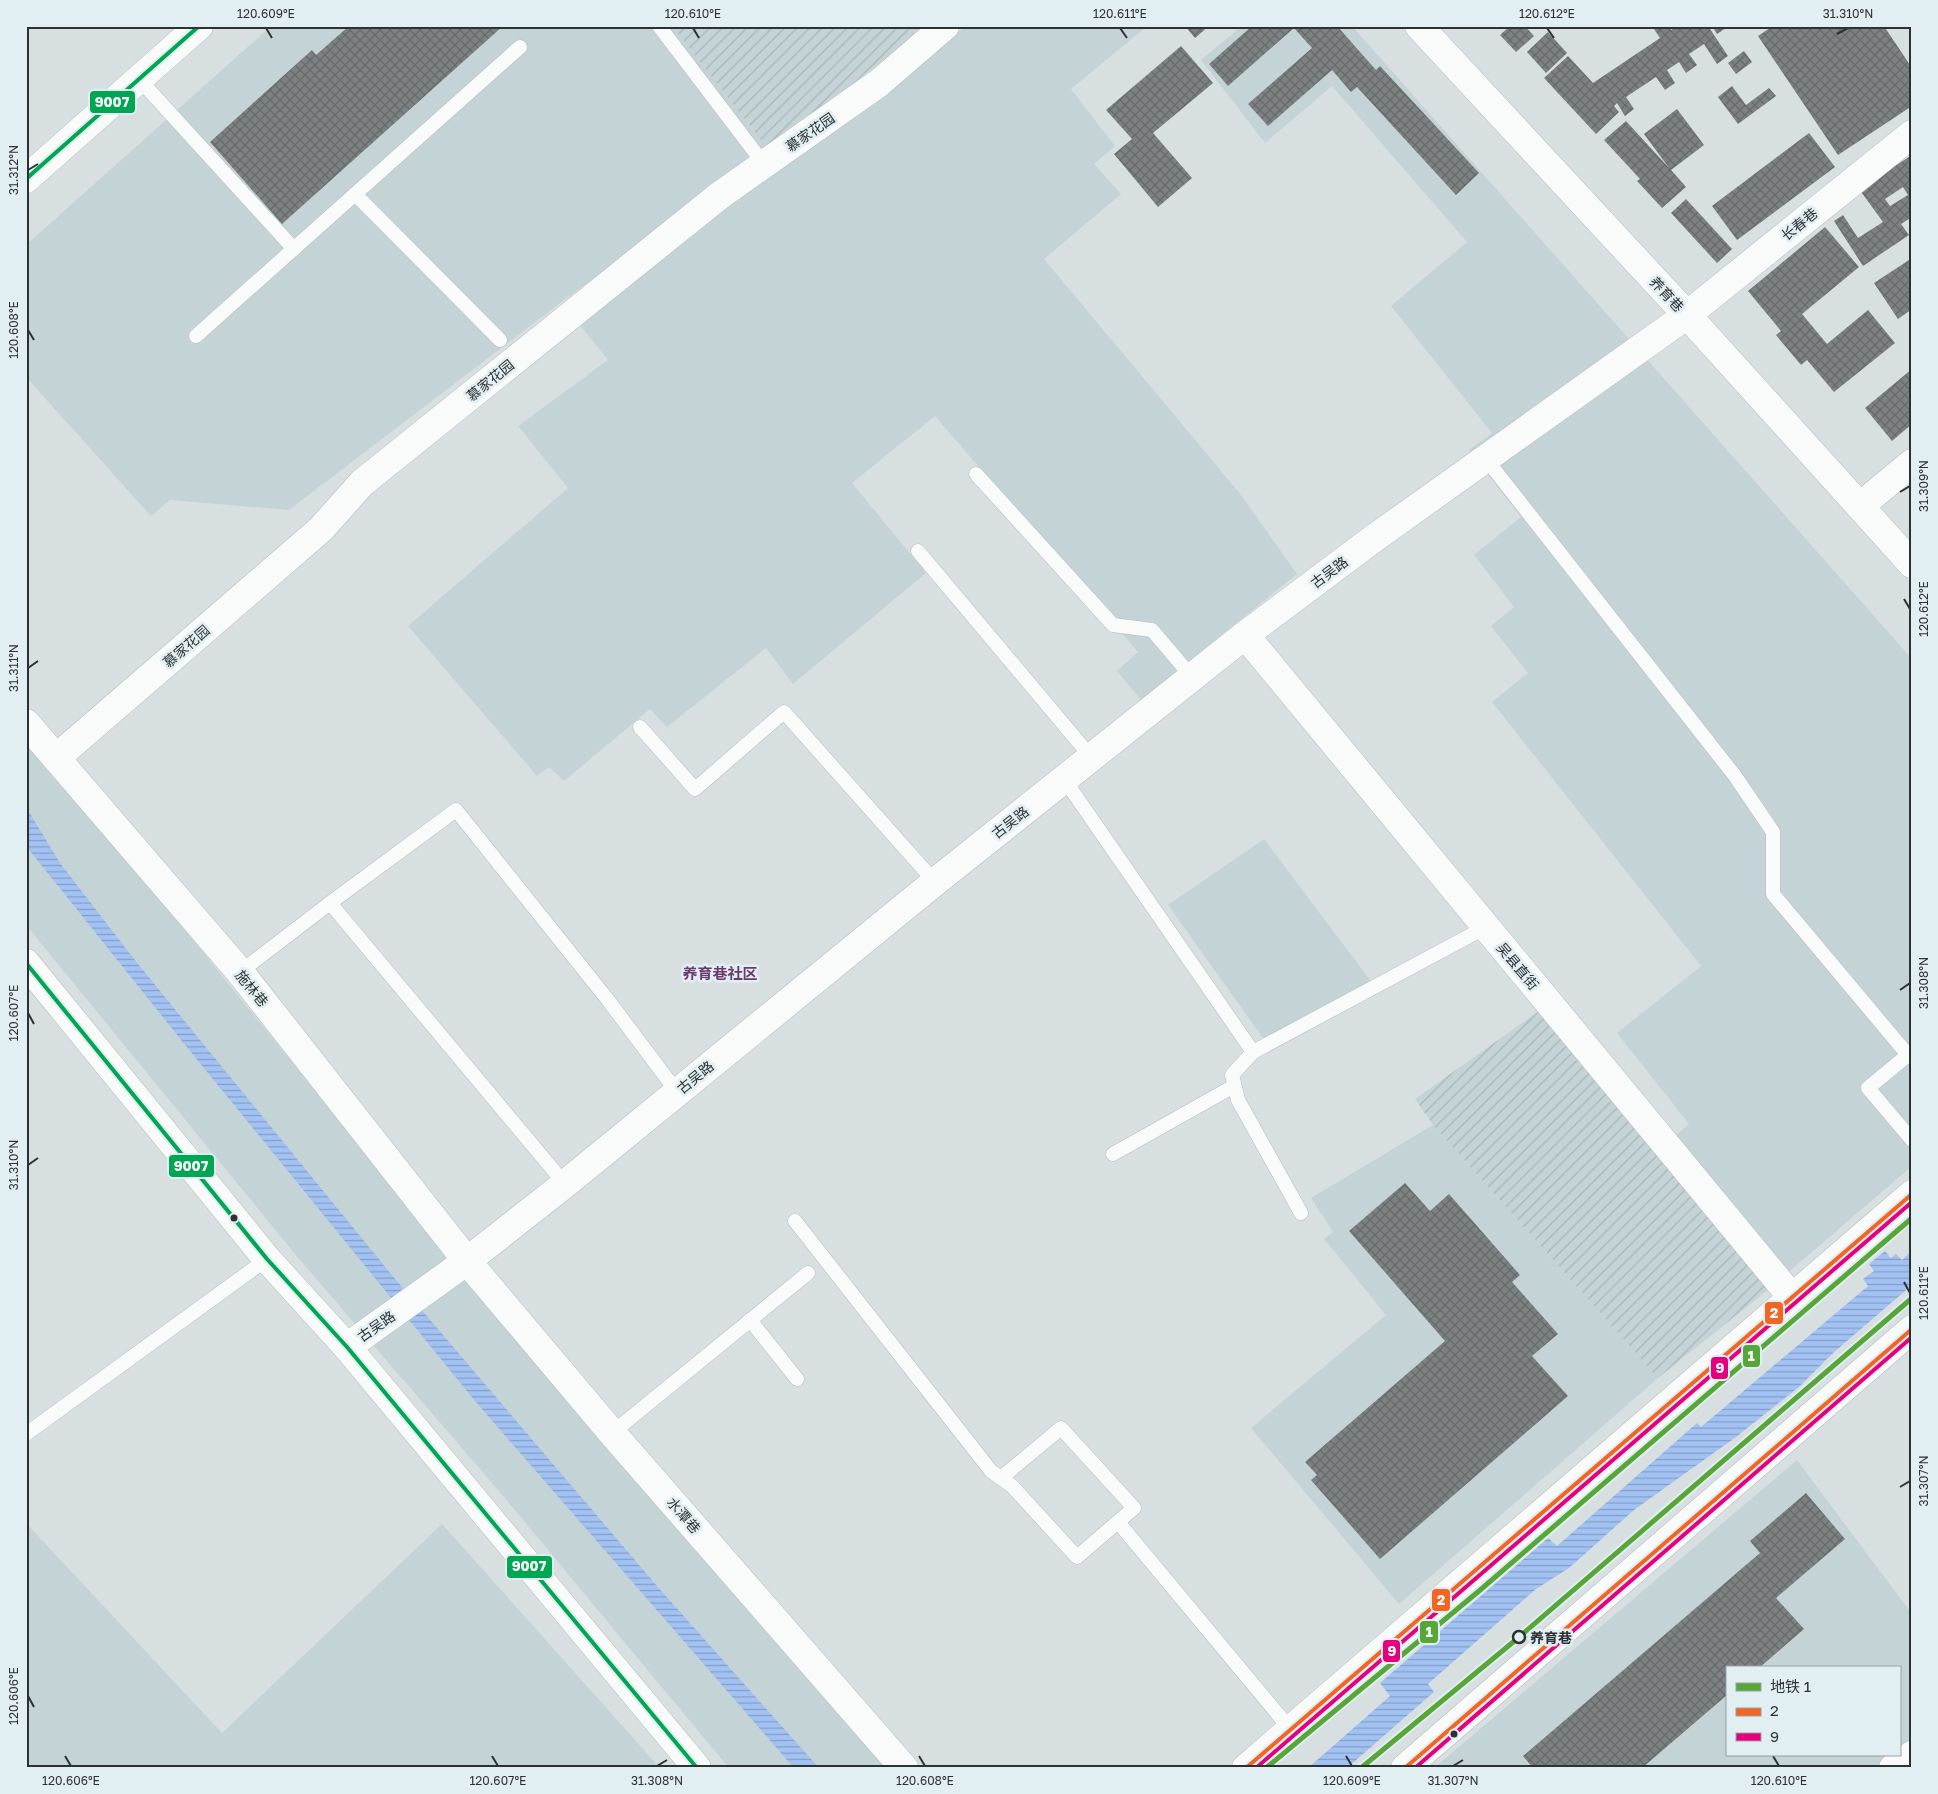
<svg xmlns="http://www.w3.org/2000/svg" width="1938" height="1794" font-family="'Golos Text','Noto Sans SC',sans-serif">
	<defs>
		<pattern id="industrial-furrows" width="10" height="10" patternUnits="userSpaceOnUse" patternTransform="scale(1.25)"><rect width="10" height="10" fill="#c4d3d6"/><path d="M-1 1l2-2M0 10L10 0M9 11l2-2" fill="none" stroke="#a9b6b8"/></pattern>
		<pattern id="water-rules" width="6" height="5" patternUnits="userSpaceOnUse" patternTransform="scale(1.25)"><rect width="6" height="5" fill="#a2c2f3"/><path d="M0 2.5h6" fill="none" stroke="#849ec5"/></pattern>
		<pattern id="building-cross-hatch" width="8" height="8" patternUnits="userSpaceOnUse" patternTransform="scale(1.25)"><rect width="8" height="8" fill="#7d8182"/><path d="M0 0l8 8M0 8l8-8" fill="none" stroke="#676a6b"/></pattern>
	</defs>
	<rect width="100%" height="100%" fill="#d8dfe0"/>
	<!-- built -->
	<g fill="#c4d3d6" fill-rule="evenodd">
		<path d="M 271,26 L 672,26 L 769,150 L 568,297 L 289,510 L 170,500 L 151,516 L 26,377 L 26,245 Z"/>
		<path d="M 966,26 L 1147,26 L 1071,89 L 1115,146 L 1094,164 L 1121,194 L 1044,259 L 1241,495 L 1297,574 L 1141,700 L 1117,671 L 1138,652 L 935,416 L 852,483 L 926,573 L 793,684 L 766,648 L 667,727 L 650,709 L 564,781 L 549,767 L 537,776 L 408,626 L 568,488 L 518,426 L 608,360 L 572,315 L 891,87 Z"/>
		<path d="M 1242,26 L 1352,26 L 1912,659 L 1912,1166 L 1784,1276 L 1674,1137 L 1689,1124 L 1617,1033 L 1701,966 L 1492,702 L 1528,673 L 1491,626 L 1514,607 L 1474,555 L 1521,517 L 1469,450 L 1492,433 L 1391,306 L 1467,242 L 1332,86 L 1265,143 L 1201,60 Z"/>
		<path d="M 26,744 L 181,925 L 466,1277 L 892,1768 L 729,1768 L 504,1497 L 295,1254 L 26,925 Z"/>
		<path d="M 1264,839 L 1376,988 L 1279,1047 L 1263,1038 L 1168,905 Z"/>
		<path d="M 1433,1125 L 1658,1378 L 1399,1604 L 1251,1428 L 1386,1315 L 1324,1239 L 1333,1232 L 1311,1198 Z"/>
		<path d="M 1797,1460 L 1912,1614 L 1912,1768 L 1434,1768 ZM 1727,1668 L 1899,1668 L 1899,1755 L 1727,1755 Z"/>
		<path d="M 26,1523 L 222,1733 L 442,1524 L 660,1768 L 26,1768 Z"/>
	</g>
	<!-- industrial -->
	<g fill="url(#industrial-furrows)">
		<path d="M 672,26 L 926,26 L 769,150 Z"/>
		<path d="M 1539,1011 L 1769,1289 L 1658,1378 L 1433,1125 L 1415,1099 Z"/>
	</g>
	<!-- water -->
	<g fill="url(#water-rules)">
		<path d="M 26,807 L 60,863 L 134,959 L 391,1274 L 657,1586 L 819,1768 L 794,1768 L 475,1401 L 186,1046 L 26,846 Z"/>
		<path d="M 1885,1251 L 1891,1258 L 1896,1254 L 1902,1260 L 1912,1251 L 1912,1285 L 1833,1353 L 1800,1386 L 1736,1437 L 1634,1510 L 1569,1568 L 1536,1589 L 1428,1684 L 1434,1692 L 1347,1768 L 1308,1768 L 1390,1696 L 1380,1683 L 1548,1538 L 1557,1546 L 1697,1423 L 1701,1427 L 1868,1286 L 1863,1279 L 1874,1271 L 1869,1264 Z"/>
	</g>
	<!-- building -->
	<g fill="url(#building-cross-hatch)" fill-rule="evenodd">
		<path d="M 349,26 L 503,26 L 282,224 L 210,142 L 312,50 L 316,55 Z"/>
		<path d="M 1185,26 L 1209,26 L 1195,38 Z"/>
		<path d="M 1252,26 L 1337,26 L 1376,70 L 1380,66 L 1479,173 L 1456,195 L 1357,87 L 1351,92 L 1332,70 L 1268,126 L 1248,104 L 1312,48 L 1294,28 L 1228,86 L 1209,64 Z"/>
		<path d="M 1510,26 L 1525,26 L 1534,36 L 1516,52 L 1500,35 Z"/>
		<path d="M 1652,26 L 1669,26 L 1671,30 L 1676,26 L 1708,26 L 1728,56 L 1717,64 L 1704,44 L 1689,54 L 1697,65 L 1686,73 L 1679,62 L 1667,70 L 1675,83 L 1665,90 L 1656,77 L 1626,97 L 1634,109 L 1625,116 L 1617,103 L 1614,106 L 1619,112 L 1596,134 L 1544,78 L 1568,56 L 1593,83 L 1660,38 Z"/>
		<path d="M 1712,26 L 1729,26 L 1717,34 Z"/>
		<path d="M 1773,26 L 1884,26 L 1912,68 L 1912,106 L 1838,155 L 1758,36 Z"/>
		<path d="M 1548,32 L 1567,53 L 1546,73 L 1527,52 Z"/>
		<path d="M 1181,46 L 1213,83 L 1153,133 L 1192,178 L 1158,207 L 1114,154 L 1132,139 L 1106,110 Z"/>
		<path d="M 1744,51 L 1752,62 L 1736,74 L 1728,63 Z"/>
		<path d="M 1732,86 L 1746,105 L 1769,88 L 1776,96 L 1738,124 L 1718,97 Z"/>
		<path d="M 1677,109 L 1704,145 L 1671,170 L 1686,187 L 1662,208 L 1637,181 L 1640,179 L 1604,140 L 1626,121 L 1669,168 L 1644,134 Z"/>
		<path d="M 1809,133 L 1835,167 L 1737,240 L 1712,206 Z"/>
		<path d="M 1912,155 L 1912,217 L 1901,224 L 1909,235 L 1863,266 L 1834,221 L 1843,215 L 1858,238 L 1883,222 L 1859,189 ZM 1903,187 L 1908,195 L 1890,206 L 1885,199 Z"/>
		<path d="M 1686,199 L 1732,249 L 1717,263 L 1671,213 Z"/>
		<path d="M 1825,227 L 1859,267 L 1802,314 L 1827,344 L 1868,310 L 1895,343 L 1834,392 L 1807,360 L 1801,365 L 1776,335 L 1781,331 L 1748,291 Z"/>
		<path d="M 1912,258 L 1912,309 L 1898,319 L 1874,283 Z"/>
		<path d="M 1912,369 L 1912,424 L 1892,441 L 1865,408 Z"/>
		<path d="M 1405,1183 L 1430,1211 L 1449,1194 L 1520,1275 L 1512,1282 L 1558,1334 L 1532,1356 L 1568,1396 L 1380,1559 L 1311,1480 L 1317,1475 L 1305,1462 L 1445,1341 L 1349,1231 Z"/>
		<path d="M 1806,1493 L 1845,1539 L 1776,1598 L 1804,1629 L 1759,1668 L 1727,1668 L 1727,1695 L 1642,1768 L 1533,1768 L 1523,1756 L 1760,1553 L 1750,1541 Z"/>
	</g>
	<g fill="none" stroke-linecap="round" stroke-linejoin="round">
		<defs>
			<g id="service">
				<path d="M 659,26 L 764,164"/>
				<path d="M 139,79 L 294,249"/>
				<path d="M 355,194 L 500,340"/>
				<path d="M 196,336 L 520,47"/>
				<path d="M 1486,459 L 1735,776 L 1773,832 L 1773,894 L 1908,1055 L 1868,1088 L 1912,1140"/>
				<path d="M 976,474 L 1113,625 L 1152,630 L 1192,677"/>
				<path d="M 918,551 L 1091,757"/>
				<path d="M 640,727 L 695,789 L 784,712 L 935,882"/>
				<path d="M 1064,779 L 1253,1052"/>
				<path d="M 330,903 L 565,1184"/>
				<path d="M 240,972 L 330,903 L 456,810 L 608,1000 L 677,1092"/>
				<path d="M 1113,1154 L 1234,1086"/>
				<path d="M 1301,1213 L 1238,1100 L 1232,1075 L 1253,1052 L 1486,927"/>
				<path d="M 795,1221 L 991,1471 L 1012,1486 L 1077,1557 L 1134,1508 L 1061,1428 L 1001,1478"/>
				<path d="M 750,1320 L 797,1379"/>
				<path d="M 612,1433 L 808,1273"/>
				<path d="M 26,1434 L 267,1259"/>
				<path d="M 1118,1522 L 1291,1730"/>
			</g>
			<g id="minor">
				<path d="M 1860,506 L 1912,463"/>
				<path d="M 1245,635 L 1791,1296"/>
				<path d="M 26,723 L 240,972 L 467,1261 L 612,1433 L 904,1768"/>
				<path d="M 56,758 L 321,529 L 362,483 L 719,196 L 879,83 L 945,26"/>
				<path d="M 347,1347 L 467,1261 L 565,1184 L 935,882 L 1245,635 L 1373,539 L 1687,315 L 1912,134"/>
				<path d="M 1893,1768 L 1912,1755"/>
			</g>
			<path id="tertiary" d="M 26,963 L 267,1259 L 347,1347 L 697,1768"/>
			<g id="secondary">
				<path d="M 1419,26 L 1687,315 L 1912,564"/>
				<path d="M 26,179 L 199,26"/>
			</g>
			<g id="primary">
				<path d="M 1246,1768 L 1912,1194"/>
				<path d="M 1405,1768 L 1912,1329"/>
			</g>
		</defs>
		<!-- service casing -->
		<use href="#service" stroke="#b7bcbd" stroke-width="15"/>
		<!-- minor casing -->
		<use href="#minor" stroke="#b7bcbd" stroke-width="29"/>
		<!-- tertiary casing -->
		<use href="#tertiary" stroke="#b7bcbd" stroke-width="29"/>
		<!-- secondary casing -->
		<use href="#secondary" stroke="#b7bcbd" stroke-width="29"/>
		<!-- primary casing -->
		<use href="#primary" stroke="#b7bcbd" stroke-width="29"/>
		<!-- service -->
		<use href="#service" stroke="#f9fafa" stroke-width="14"/>
		<!-- minor -->
		<use href="#minor" stroke="#f9fafa" stroke-width="28"/>
		<!-- tertiary -->
		<use href="#tertiary" stroke="#f9fafa" stroke-width="28"/>
		<!-- secondary -->
		<use href="#secondary" stroke="#f9fafa" stroke-width="28"/>
		<!-- primary -->
		<use href="#primary" stroke="#f9fafa" stroke-width="28"/>
		<defs>
			<g id="bus-1">
				<path d="M 1246,1768 L 1912,1194"/>
				<path d="M 1405,1768 L 1912,1329"/>
			</g>
			<g id="bus-2">
				<path d="M 1256,1768 L 1912,1202"/>
				<path d="M 1415,1768 L 1912,1337"/>
			</g>
			<g id="bus-3">
				<path d="M 26,179 L 199,26"/>
				<path d="M 26,963 L 267,1259 L 347,1347 L 697,1768"/>
			</g>
		</defs>
		<!-- bus-1 casing -->
		<use href="#bus-1" stroke="#e1eef2" stroke-width="8"/>
		<!-- bus-2 casing -->
		<use href="#bus-2" stroke="#e1eef2" stroke-width="8"/>
		<!-- bus-3 casing -->
		<use href="#bus-3" stroke="#e1eef2" stroke-width="8"/>
		<!-- bus-1 -->
		<use href="#bus-1" stroke="#f26522" stroke-width="4"/>
		<!-- bus-2 -->
		<use href="#bus-2" stroke="#e5007d" stroke-width="4"/>
		<!-- bus-3 -->
		<use href="#bus-3" stroke="#00a651" stroke-width="4"/>
		<defs>
			<g id="metro-1">
				<path d="M 1266,1768 L 1479,1591 L 1912,1218"/>
				<path d="M 1361,1768 L 1518,1638 L 1912,1298"/>
			</g>
		</defs>
		<!-- metro-1 casing -->
		<use href="#metro-1" stroke="#e1eef2" stroke-width="9"/>
		<!-- metro-1 -->
		<use href="#metro-1" stroke="#57a738" stroke-width="5"/>
	</g>
	<!-- ticks -->
	<path fill="none" stroke="#2c3132" stroke-width="2" d="M 266,28 L 272,38M 693,28 L 699,38M 1120,28 L 1127,38M 1547,28 L 1554,38M 1837,34 L 1848,28M 28,170 L 38,164M 28,330 L 34,340M 1900,492 L 1910,486M 1904,599 L 1910,609M 28,668 L 38,661M 1900,990 L 1910,983M 28,1013 L 34,1024M 28,1165 L 38,1158M 1904,1282 L 1910,1293M 1900,1487 L 1910,1481M 28,1696 L 34,1707M 65,1756 L 71,1766M 492,1756 L 498,1766M 919,1756 L 925,1766M 1346,1756 L 1352,1766M 1773,1756 L 1779,1766M 657,1766 L 667,1760M 1453,1766 L 1463,1760"/>
	<!-- markers -->
	<g fill="#2c3132" stroke="#e1eef2" stroke-width="2">
		<circle cx="234" cy="1218" r="4.5"/>
		<circle cx="1454" cy="1734" r="4.5"/>
	</g>
	<circle fill="#e1eef2" stroke="#2c3132" stroke-width="2.5" cx="1519" cy="1637" r="6"/>
	<g text-anchor="middle" dominant-baseline="central" stroke-width="5" stroke-linejoin="round" paint-order="stroke">
		<!-- street labels -->
		<g font-size="14" fill="#2c3132" stroke="#e1eef2">
			<text transform="translate(810 132) rotate(-35)">慕家花园</text>
			<text transform="translate(1799 224) rotate(-39)">长春巷</text>
			<text transform="translate(1667 294) rotate(47)">养育巷</text>
			<text transform="translate(490 380) rotate(-39)">慕家花园</text>
			<text transform="translate(1329 572) rotate(-37)">古吴路</text>
			<text transform="translate(186 646) rotate(-41)">慕家花园</text>
			<text transform="translate(1010 822) rotate(-38)">古吴路</text>
			<text transform="translate(1518 966) rotate(50)">吴县直街</text>
			<text transform="translate(252 988) rotate(51)">施林巷</text>
			<text transform="translate(695 1077) rotate(-39)">古吴路</text>
			<text transform="translate(376 1326) rotate(-35)">古吴路</text>
			<text transform="translate(684 1515) rotate(49)">水潭巷</text>
		</g>
		<!-- stop labels -->
		<g font-size="14" font-weight="bold" fill="#2c3132" stroke="#e1eef2" text-anchor="start">
			<text x="1530" y="1637">养育巷</text>
		</g>
		<!-- neighbourhood labels -->
		<g font-size="15" font-weight="bold" fill="#6c3b6e" stroke="#e1eef2">
			<text x="720" y="973">养育巷社区</text>
		</g>
	</g>
	<g stroke="#e1eef2" stroke-width="2">
		<rect x="89" y="90" width="47" height="24" rx="5" fill="#00a651"/>
		<rect x="168" y="1154" width="47" height="24" rx="5" fill="#00a651"/>
		<rect x="1764" y="1301" width="20" height="24" rx="5" fill="#f26522"/>
		<rect x="1742" y="1344" width="19" height="24" rx="5" fill="#57a738"/>
		<rect x="1710" y="1356" width="19" height="24" rx="5" fill="#e5007d"/>
		<rect x="506" y="1555" width="47" height="24" rx="5" fill="#00a651"/>
		<rect x="1431" y="1588" width="20" height="24" rx="5" fill="#f26522"/>
		<rect x="1419" y="1620" width="20" height="24" rx="5" fill="#57a738"/>
		<rect x="1382" y="1639" width="19" height="24" rx="5" fill="#e5007d"/>
	</g>
	<g font-size="14" text-anchor="middle" font-weight="bold" fill="#fff">
		<text x="112" y="107">9007</text>
		<text x="191" y="1171">9007</text>
		<text x="1774" y="1318">2</text>
		<text x="1751" y="1361">1</text>
		<text x="1720" y="1373">9</text>
		<text x="529" y="1571">9007</text>
		<text x="1441" y="1605">2</text>
		<text x="1429" y="1637">1</text>
		<text x="1392" y="1656">9</text>
	</g>
	<!-- border -->
	<rect width="1938" height="1794" fill="none" stroke="#e1eef2" stroke-width="55"/>
	<!-- legend -->
	<rect x="1726" y="1666" width="175" height="90" fill="#e1eef2" stroke="#99a2a5"/>
	<rect x="1736" y="1683" width="25" height="8" fill="#57a738" stroke="#99a2a5"/>
	<text x="1770" y="1692" font-size="15" fill="#2c3132">地铁 1</text>
	<rect x="1736" y="1708" width="25" height="8" fill="#f26522" stroke="#99a2a5"/>
	<text x="1770" y="1716" font-size="15" fill="#2c3132">2</text>
	<rect x="1736" y="1733" width="25" height="8" fill="#e5007d" stroke="#99a2a5"/>
	<text x="1770" y="1742" font-size="15" fill="#2c3132">9</text>
	<rect x="28" y="28" width="1882" height="1738" fill="none" stroke="#2c3132" stroke-width="2"/>
	<g font-size="12" text-anchor="middle" fill="#2c3132">
		<text x="266" y="18">120.609°E</text>
		<text x="693" y="18">120.610°E</text>
		<text x="1120" y="18">120.611°E</text>
		<text x="1547" y="18">120.612°E</text>
		<text x="1848" y="18">31.310°N</text>
		<text transform="translate(14 170) rotate(-90)" y="4">31.312°N</text>
		<text transform="translate(14 330) rotate(-90)" y="4">120.608°E</text>
		<text transform="translate(1924 486) rotate(-90)" y="4">31.309°N</text>
		<text transform="translate(1924 609) rotate(-90)" y="4">120.612°E</text>
		<text transform="translate(14 668) rotate(-90)" y="4">31.311°N</text>
		<text transform="translate(1924 983) rotate(-90)" y="4">31.308°N</text>
		<text transform="translate(14 1013) rotate(-90)" y="4">120.607°E</text>
		<text transform="translate(14 1165) rotate(-90)" y="4">31.310°N</text>
		<text transform="translate(1924 1293) rotate(-90)" y="4">120.611°E</text>
		<text transform="translate(1924 1481) rotate(-90)" y="4">31.307°N</text>
		<text transform="translate(14 1696) rotate(-90)" y="4">120.606°E</text>
		<text x="71" y="1785">120.606°E</text>
		<text x="498" y="1785">120.607°E</text>
		<text x="657" y="1785">31.308°N</text>
		<text x="925" y="1785">120.608°E</text>
		<text x="1352" y="1785">120.609°E</text>
		<text x="1453" y="1785">31.307°N</text>
		<text x="1779" y="1785">120.610°E</text>
	</g>
</svg>
